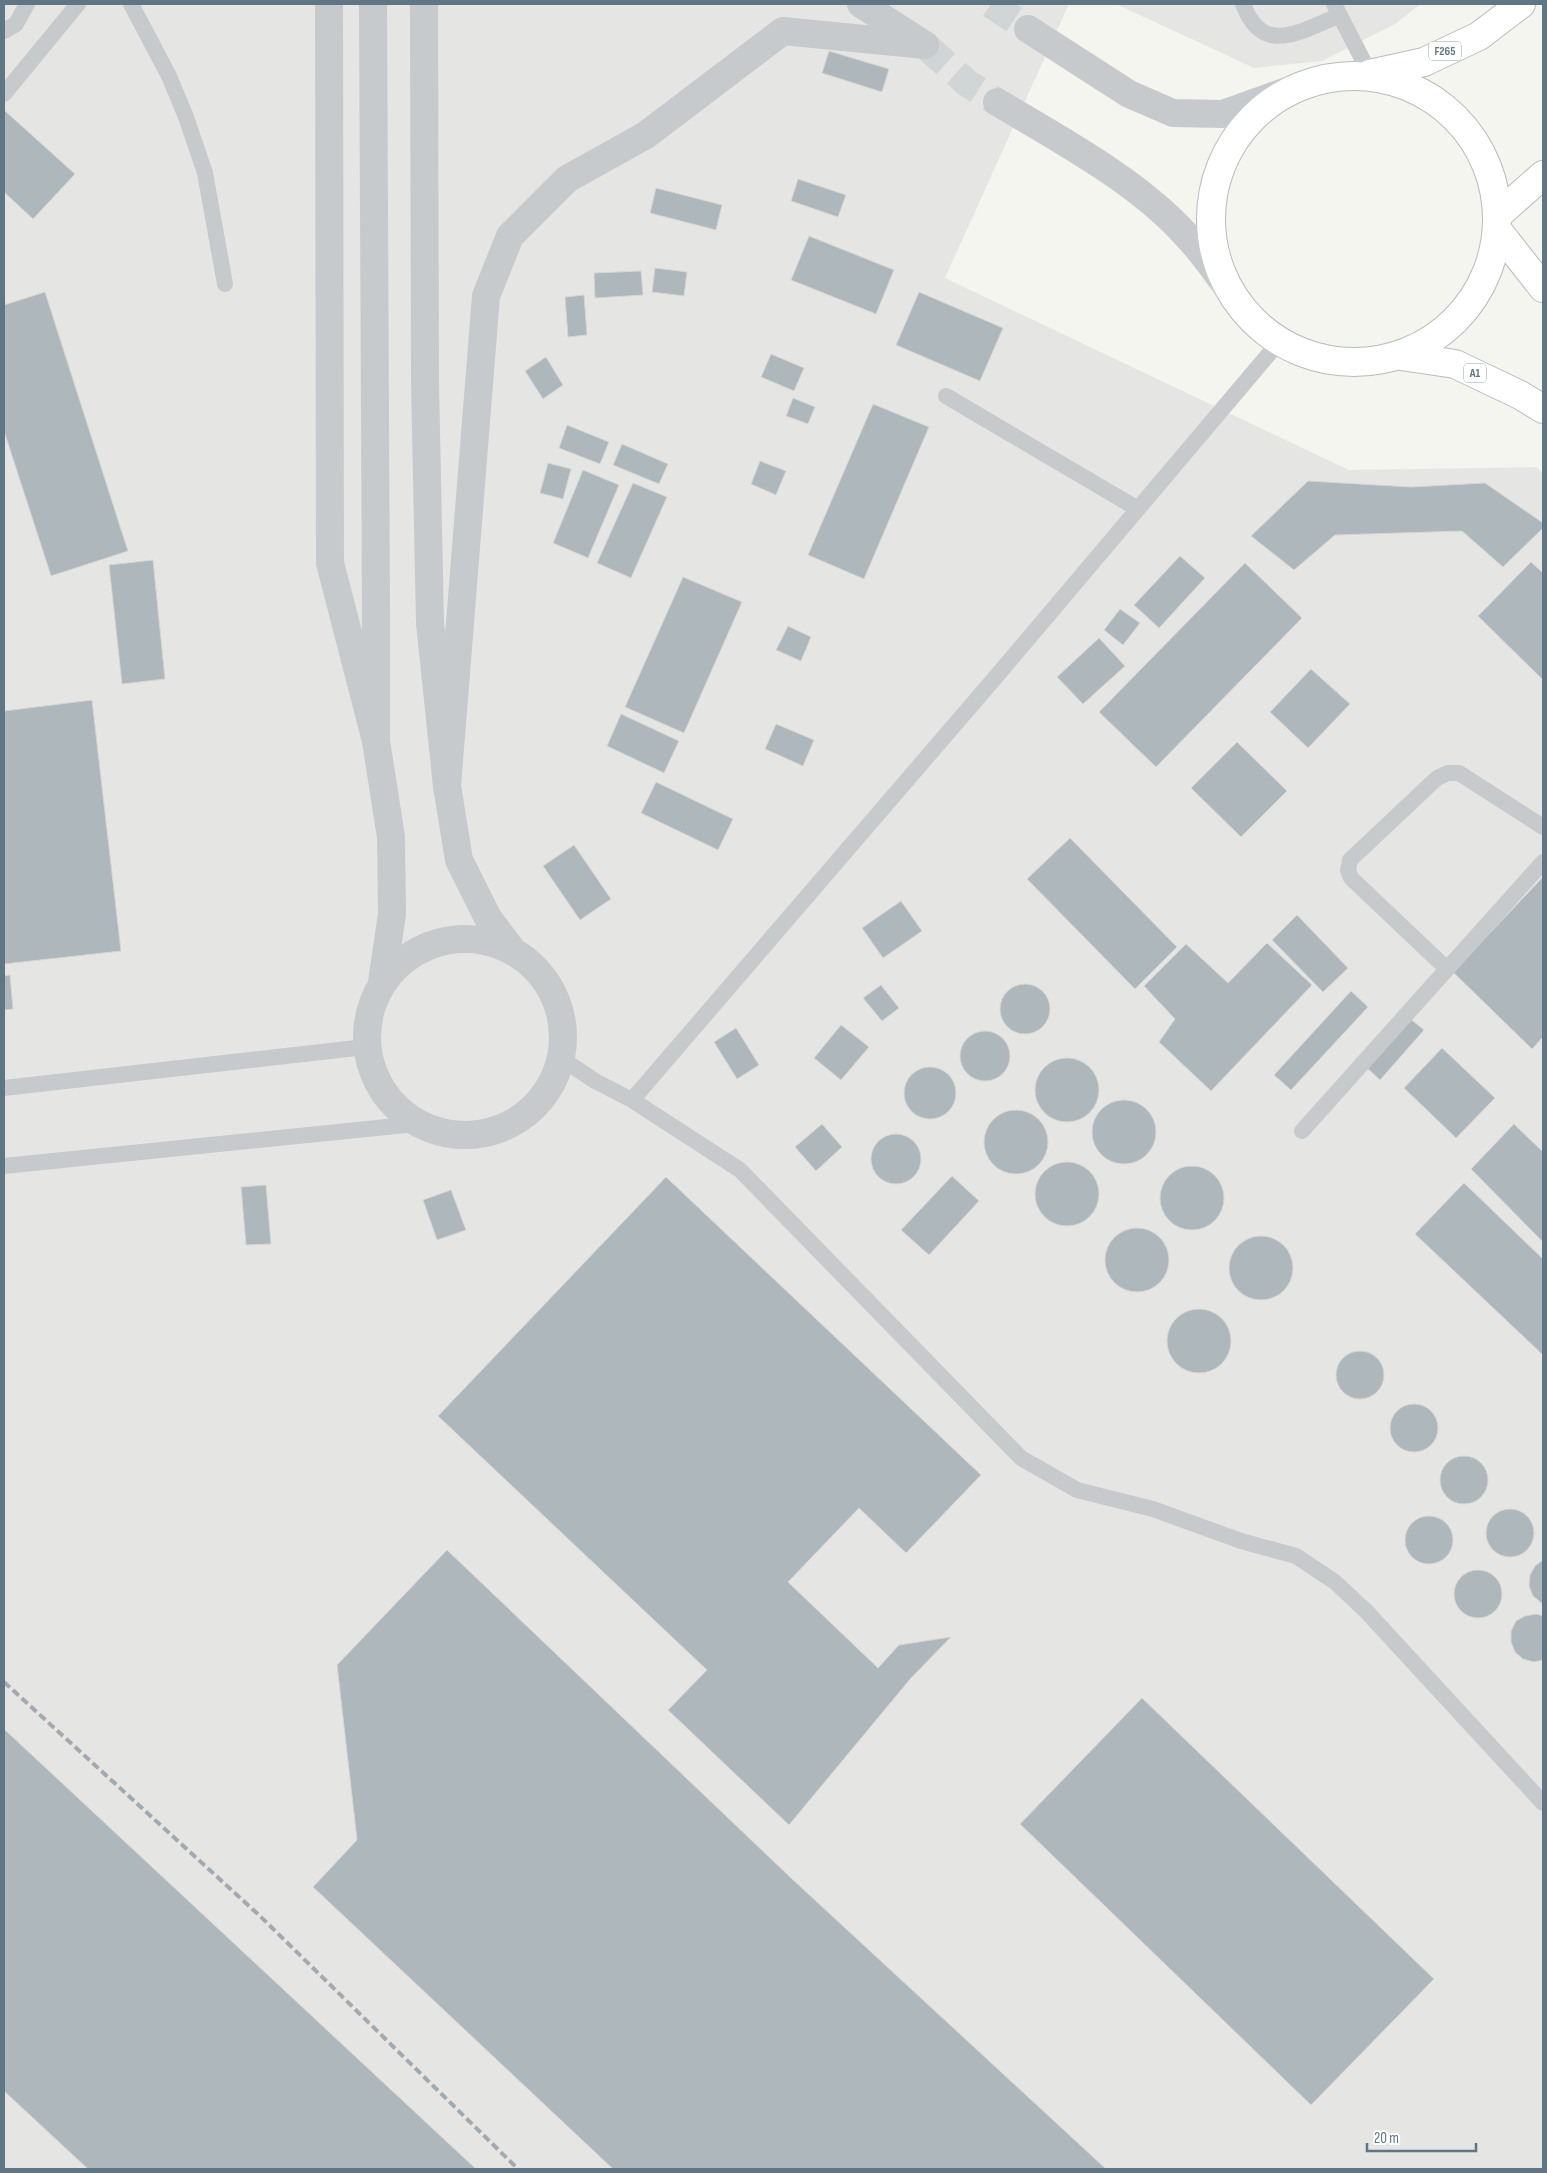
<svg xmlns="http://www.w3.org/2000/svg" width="1547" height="2173" viewBox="0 0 1547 2173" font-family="'Sofia Sans Condensed',sans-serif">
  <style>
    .built { fill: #e5e6e3 }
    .building { fill: #aeb7bb; stroke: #d6d6d3 }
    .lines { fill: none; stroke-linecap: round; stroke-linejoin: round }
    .minor-tunnel { stroke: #d0d5d5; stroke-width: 28; stroke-dasharray: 28 14; stroke-linecap: butt }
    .primary-casing { stroke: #b8bcbf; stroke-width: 30 }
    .service { stroke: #c6cacc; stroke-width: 16 }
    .minor { stroke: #c6cacc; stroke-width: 28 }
    .tertiary { stroke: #c6cacc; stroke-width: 28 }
    .primary { stroke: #fff; stroke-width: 28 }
    .rail { stroke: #a3aaaf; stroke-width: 4; stroke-dasharray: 8 4; stroke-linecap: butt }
    .labels { text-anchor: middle; stroke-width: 5; stroke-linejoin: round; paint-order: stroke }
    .shield { fill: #fff; stroke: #909fa9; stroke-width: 1 }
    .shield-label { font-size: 12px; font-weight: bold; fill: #607684 }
  </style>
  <rect width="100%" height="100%" fill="#f5f5f0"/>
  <!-- built -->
  <path class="built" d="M4 4H1069L945 278 1349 470 1537 467 1543 474V2169H4Z
    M1116 4H1421L1395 24 1322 61 1254 68Z"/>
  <!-- building -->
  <path class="building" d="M829 51 889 69 882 92 822 73Z
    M4 110 75 174 33 219 4 192Z
    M798 179 846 195 838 217 791 201Z
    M656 188 722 205 716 230 650 213Z
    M809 236 894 270 876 314 791 280Z
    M655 268 687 272 684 296 652 292Z
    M641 271 643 295 595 298 594 273Z
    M45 292 128 551 51 576 4 431V305Z
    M919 292 1003 328 980 381 896 345Z
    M584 295 587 335 568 337 565 297Z
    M771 354 804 368 794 391 761 377Z
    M546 357 563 385 543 399 525 371Z
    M793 398 815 407 808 424 786 416Z
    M873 404 929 427 864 579 808 555Z
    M567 425 609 442 600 464 559 448Z
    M622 444 668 464 659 484 613 465Z
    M760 461 786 471 776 495 751 484Z
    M548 463 571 469 563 499 540 493Z
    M583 470 619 485 588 558 553 543Z
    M1308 481 1411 487 1485 483 1543 523V528L1503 567 1462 531 1335 535 1294 570 1251 536Z
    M633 483 667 497 631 578 597 563Z
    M1180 556 1205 578 1159 628 1134 605Z
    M153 560 165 679 122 684 109 565Z
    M1531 562 1543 573V680L1478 616Z
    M1245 563 1302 618 1156 767 1099 712Z
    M683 577 742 602 684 733 625 707Z
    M1120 609 1140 623 1123 645 1104 630Z
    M788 626 811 637 801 661 776 650Z
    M1099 638 1125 666 1083 704 1057 677Z
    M1311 669 1350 704 1308 748 1270 712Z
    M92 700 121 951 4 964V711Z
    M621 714 679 741 664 773 607 746Z
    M776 724 814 740 803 766 765 749Z
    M1237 742 1287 791 1241 837 1191 788Z
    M656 782 733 819 718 850 641 813Z
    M1070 838 1177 947 1135 989 1027 879Z
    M574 845 611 899 580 920 543 866Z
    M1543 877V1037L1532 1049 1453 972Z
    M901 901 922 931 883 958 862 928Z
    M1297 915 1348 968 1323 992 1272 940Z
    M1267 943 1312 985 1211 1091 1159 1042 1175 1019 1144 986 1186 944 1228 983Z
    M10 975 13 1009 4 1010V976Z
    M1000 1009a25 25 0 1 1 50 0a25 25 0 1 1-50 0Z
    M881 985 899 1008 882 1021 863 998Z
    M1351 991 1368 1007 1291 1090 1274 1075Z
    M1408 1017 1424 1030 1380 1080 1365 1066Z
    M841 1025 869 1047 841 1080 814 1058Z
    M736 1028 759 1065 737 1079 714 1042Z
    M960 1056a25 25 0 1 1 50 0a25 25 0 1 1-50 0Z
    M1442 1048 1495 1098 1456 1138 1404 1088Z
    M1035 1090a32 32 0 1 1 64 0a32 32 0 1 1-64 0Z
    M904 1093a26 26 0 1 1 52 0a26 26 0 1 1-52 0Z
    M1092 1132a32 32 0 1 1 64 0a32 32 0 1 1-64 0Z
    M984 1142a32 32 0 1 1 64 0a32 32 0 1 1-64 0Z
    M822 1124 842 1147 816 1171 795 1147Z
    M1514 1124 1543 1152V1242L1471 1169Z
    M871 1159a25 25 0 1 1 50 0a25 25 0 1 1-50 0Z
    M1035 1194a32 32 0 1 1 64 0a32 32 0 1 1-64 0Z
    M1160 1198a32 32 0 1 1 64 0a32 32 0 1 1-64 0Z
    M952 1176 979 1201 929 1255 901 1230Z
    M666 1177 981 1475 906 1553 859 1508 788 1582 878 1668 899 1645 951 1637 911 1678 789 1825 668 1710 707 1670 438 1416Z
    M1464 1183 1543 1259V1355L1415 1234Z
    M266 1185 271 1244 246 1245 241 1187Z
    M451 1190 466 1230 437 1240 423 1200Z
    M1105 1260a32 32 0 1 1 64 0a32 32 0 1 1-64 0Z
    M1229 1268a32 32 0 1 1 64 0a32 32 0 1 1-64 0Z
    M1167 1341a32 32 0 1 1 64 0a32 32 0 1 1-64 0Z
    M1336 1375a24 24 0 1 1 48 0a24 24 0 1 1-48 0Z
    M1390 1428a24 24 0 1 1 48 0a24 24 0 1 1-48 0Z
    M1440 1480a24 24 0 1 1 48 0a24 24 0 1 1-48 0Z
    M1486 1533a24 24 0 1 1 48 0a24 24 0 1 1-48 0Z
    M1405 1540a24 24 0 1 1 48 0a24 24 0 1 1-48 0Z
    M447 1550 791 1878 1106 2169H613L313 1887 357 1840 337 1665Z
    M1543 1560V1604L1533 1596 1529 1586 1530 1575 1535 1566Z
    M1454 1594a24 24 0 1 1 48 0a24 24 0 1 1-48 0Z
    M1536 1614 1543 1616V1660L1534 1662 1523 1659 1515 1652 1511 1642V1631L1516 1621 1525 1616Z
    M1142 1698 1434 1979 1311 2105 1020 1824Z
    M4 1729 476 2169H88L4 2091Z"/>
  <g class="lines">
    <!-- minor-tunnel -->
    <path class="minor-tunnel" d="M991 4 1028 29
      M925 45 967 83 997 102"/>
    <!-- primary casing -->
    <g class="primary-casing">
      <path id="primary" d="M1370 74 1424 62 1479 36 1521 4
        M1211 219a143 143 0 1 1 286 0a143 143 0 1 1-286 0Z
        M1499 214 1543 175
        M1499 232 1543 288
        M1401 356 1455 364 1520 395 1543 409"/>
    </g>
    <!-- service -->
    <path class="service" d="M131 4 169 76 186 117 205 173 225 284
      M1243 4C1263 58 1301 30 1339 16
      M1334 4 1370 74
      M4 31 16 24 27 4
      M4 94 78 4
      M946 396 1138 509
      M1447 969 1351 878 1348 870 1350 860 1437 778 1448 773H1459L1543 827
      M562 1059 595 1081 632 1100 740 1170 1021 1458 1077 1490 1153 1509 1241 1541 1296 1556 1335 1582 1366 1611 1543 1803
      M4 1088 365 1047
      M632 1100 1000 672 1279 342
      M1302 1131 1543 862
      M4 1166 416 1124"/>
    <!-- minor -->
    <path class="minor" d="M376 618V741L391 837 392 914 382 982
      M430 623 447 786 459 860 488 918 513 951
      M367 1037a98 98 0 1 1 196 0a98 98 0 1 1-196 0Z"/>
    <!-- tertiary -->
    <path class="tertiary" d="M329 4 330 563 376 741
      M373 4 376 618
      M424 4 425 382 430 623
      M861 4 922 43
      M1028 29 1129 94 1173 113 1223 114 1290 90
      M997 102C1059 139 1137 181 1185 234 1201 250 1214 270 1228 288
      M447 786 486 296 510 236 567 179 646 135 783 31 925 45"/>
    <!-- primary -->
    <use href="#primary" class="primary"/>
    <!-- rail -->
    <path class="rail" d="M4 1682 260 1916 518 2169"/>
  </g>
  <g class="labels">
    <!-- shield labels -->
    <g class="shield">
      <rect x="1429" y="41.5" width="32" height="19" rx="4"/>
      <rect x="1464" y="363.5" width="22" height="19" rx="4"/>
    </g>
    <g class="shield-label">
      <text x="1445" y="55">F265</text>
      <text x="1475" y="377">A1</text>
    </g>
  </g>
  <!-- border -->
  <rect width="1547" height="2173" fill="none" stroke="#607684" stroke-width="10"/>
  <!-- scale -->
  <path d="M1367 2143v8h109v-8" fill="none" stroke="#607684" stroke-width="2.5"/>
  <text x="1374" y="2143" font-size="15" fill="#607684" stroke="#ffffff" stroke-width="4" paint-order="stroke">20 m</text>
</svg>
